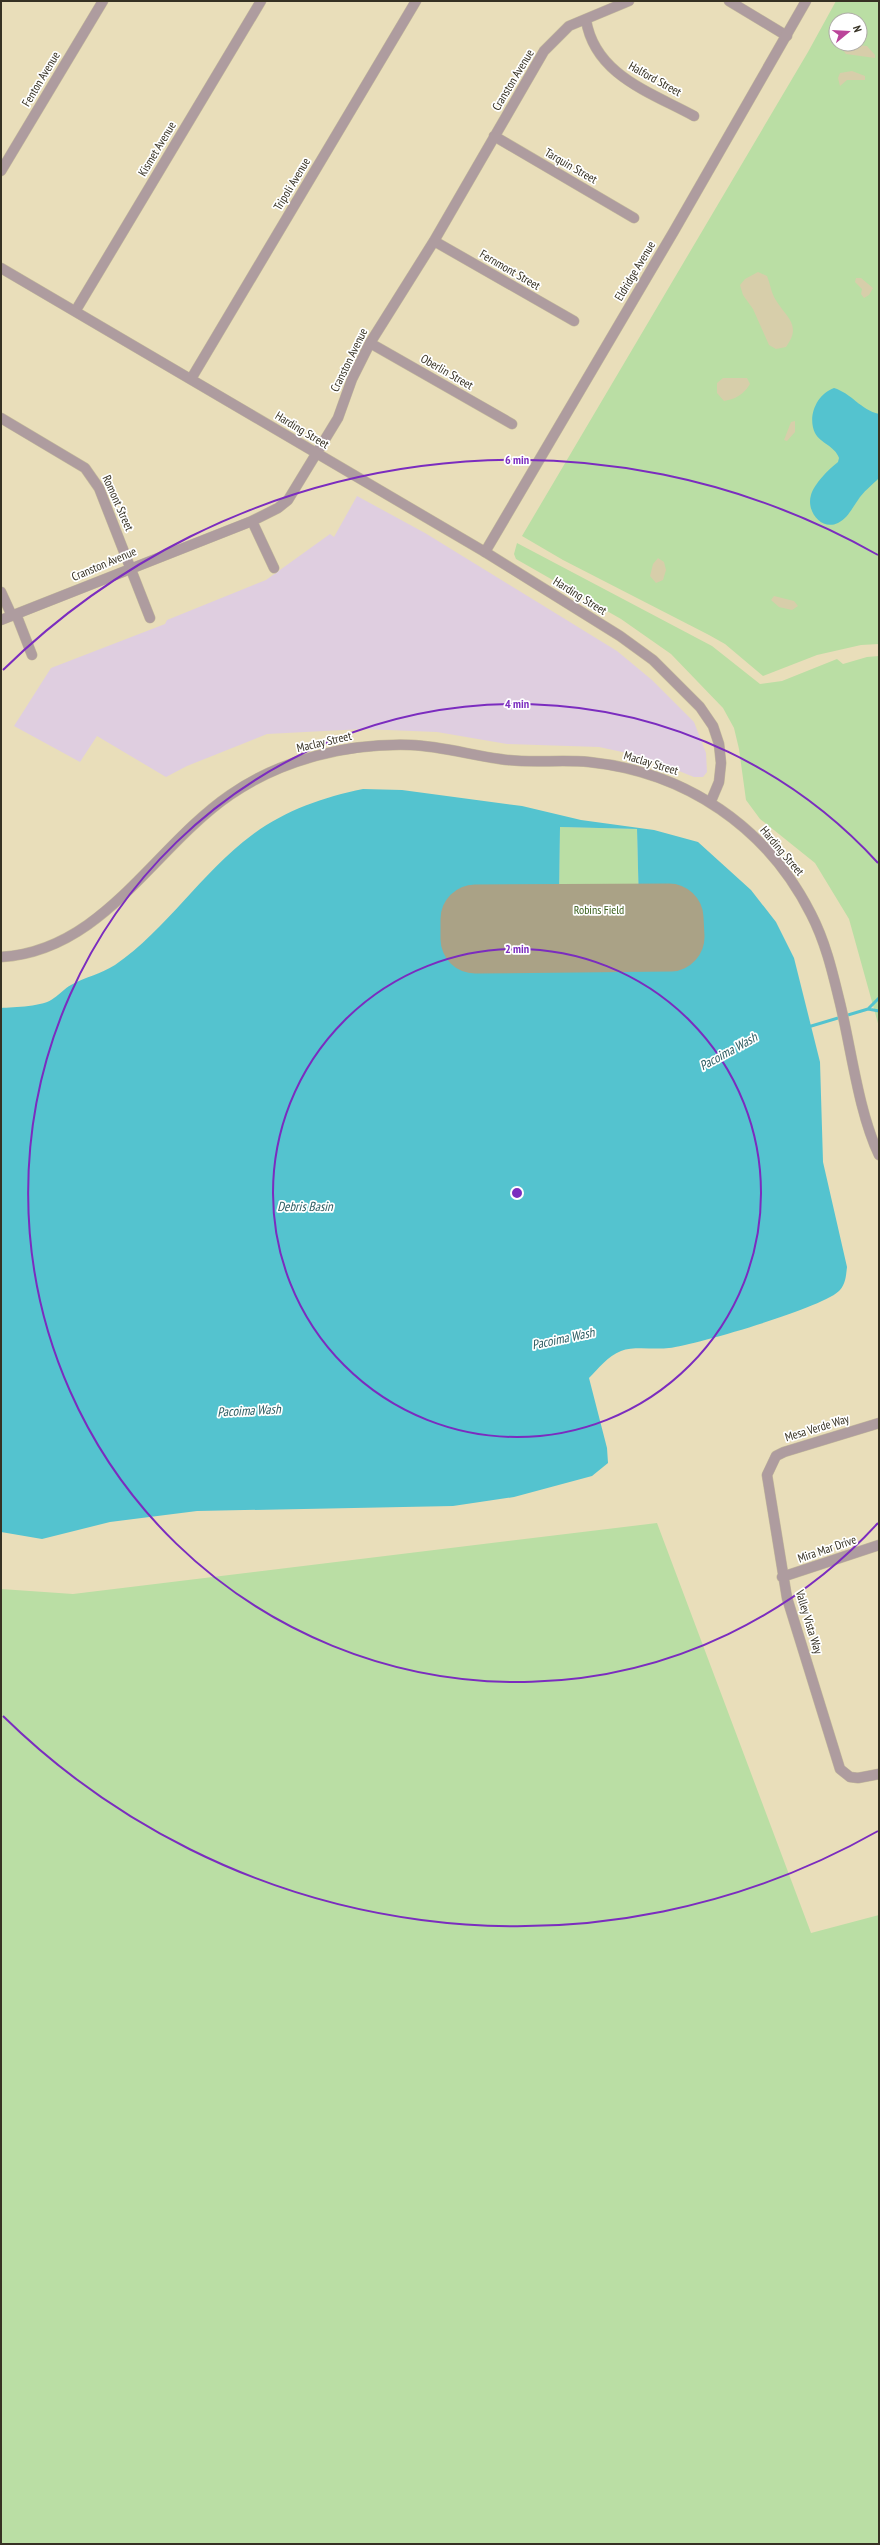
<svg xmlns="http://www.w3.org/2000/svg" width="880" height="2545" viewBox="0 0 880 2545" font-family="'PT Sans Narrow',sans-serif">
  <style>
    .education { fill: #dfcee0 }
    .green { fill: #badea4; fill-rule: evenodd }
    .sand { fill: #d7ceaa }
    .water { fill: #54c3cf; fill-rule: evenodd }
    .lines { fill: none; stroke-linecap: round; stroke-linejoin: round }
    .stream { stroke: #54c3cf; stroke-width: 3 }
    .runway { stroke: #aaa286; stroke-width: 69 }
    .minor-casing { stroke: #c5bb9c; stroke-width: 11 }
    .tertiary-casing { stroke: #c5bb9c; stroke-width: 11 }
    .minor { stroke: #ae9c9f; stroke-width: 10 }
    .tertiary { stroke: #ae9c9f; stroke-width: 10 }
    .ring { fill: none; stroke: #7b2cbf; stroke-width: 2 }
    .labels { text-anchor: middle; stroke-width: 3.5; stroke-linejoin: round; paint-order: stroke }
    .street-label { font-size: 12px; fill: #363123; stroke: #fff }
    .park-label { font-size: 12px; fill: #385d19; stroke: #fff }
    .water-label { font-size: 13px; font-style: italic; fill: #2b5b60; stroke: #fff }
    .centre { fill: #7b2cbf; stroke: #fff; stroke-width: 2 }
    .ring-label { font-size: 12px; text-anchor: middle; font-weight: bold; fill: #7b2cbf; stroke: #fff; stroke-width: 3.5; stroke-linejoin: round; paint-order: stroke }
  </style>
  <rect width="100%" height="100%" fill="#e9deba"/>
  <!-- education -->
  <path class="education" d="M357 496 425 533 617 651 652 680 694 722 706 753 707 772 703 777H694L641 756 599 747 507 744 437 732 363 729 267 734 187 766 166 777 97 736 80 762 14 726 51 668 165 624 167 620 266 580 330 534 334 537Z"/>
  <!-- green -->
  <path class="green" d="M836 1H879V644L861 645 817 655 763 676 725 644 709 635 563 560 522 536 808 52ZM836 20H860V44H836Z
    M517 543 712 646 760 684 782 681 837 659 843 664 867 657 879 656V1027L849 919 815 863 760 819 746 800 739 749 734 728 723 708 671 654 621 619 516 559 514 554Z
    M560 827 637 829 639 908H677L678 951 469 950 470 900 559 902Z
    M657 1523 811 1933 879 1915V2544H1V1589L73 1594Z"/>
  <!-- sand -->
  <path class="sand" d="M846 44 867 46 875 55V58L846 54 843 50Z
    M852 71 865 76V80H847L840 86 838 78 840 73Z
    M758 272 767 276C770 283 771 291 774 297 785 317 803 324 786 347L776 349 769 345 753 309 743 295 740 285 745 279Z
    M856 278H861L873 288 869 295 864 298 861 294 862 289 855 282Z
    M723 378H747L750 384C744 394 736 399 724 401L717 393V383Z
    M795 421V432L787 441 784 440 791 422Z
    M658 558 664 562 666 570 663 580 656 583 650 576 653 564Z
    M774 596 794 601 798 606 792 610 779 607 771 600Z"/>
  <!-- water -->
  <path class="water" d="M834 388C851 393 861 410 879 414V478C872 485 863 492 858 500 852 508 848 518 838 523 821 531 806 511 811 495 814 484 829 469 838 462L839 458C835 446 820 443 815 433 807 416 817 394 834 388Z
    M363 789 402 790 522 806 581 820 654 830 698 842 751 890 776 922 794 958 820 1062 823 1162 847 1267C846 1275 846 1283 840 1290 826 1307 695 1345 669 1348 654 1350 634 1346 621 1351 608 1356 598 1369 589 1378L607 1448 608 1463 592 1476 514 1497 453 1506 197 1511 110 1522 42 1539 1 1532V1008C14 1007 44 1007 54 998 60 994 65 988 71 985 85 977 101 974 115 965 167 929 201 873 252 835 284 811 323 797 363 789ZM560 827 637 829 639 908H676L678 951 469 950 470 900 559 902Z"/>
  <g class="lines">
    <!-- stream -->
    <path class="stream" d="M868 1009 879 998
      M808 1027 868 1009 879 1011"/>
    <!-- runway -->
    <path class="runway" d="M669 918 670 937 475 939V919Z"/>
    <!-- minor casing -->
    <g class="minor-casing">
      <path id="minor" d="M729 1 787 36
        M586 20C595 75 650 92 694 116
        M494 136 634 218
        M1 171 103 1
        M434 241 574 321
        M1 268 485 552
        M76 310 261 1
        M370 343 512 424
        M191 379 416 1
        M1 418 85 468 99 488 150 618
        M252 521 274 568
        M1 592 12 616
        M16 614 32 655
        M1 620 252 521 278 508 288 500 338 418 352 379 370 343 434 241 544 51 569 26 629 1
        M879 1423 784 1452 776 1456 767 1475 787 1598 840 1769 850 1777 858 1778 879 1774
        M782 1577 879 1545"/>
    </g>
    <!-- tertiary casing -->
    <g class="tertiary-casing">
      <path id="tertiary" d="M711 801 719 782 721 763 719 744 713 726 700 707 653 660 620 636 485 552 674 231 806 1
        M1 957C103 951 153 848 230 795 282 759 348 743 411 745 440 746 471 755 500 759 529 764 560 759 589 762 686 772 767 827 811 914 825 941 832 970 839 999 851 1046 858 1111 879 1155"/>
    </g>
    <!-- minor -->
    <use href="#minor" class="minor"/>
    <!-- tertiary -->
    <use href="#tertiary" class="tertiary"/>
  </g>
  <!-- distance rings -->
  <g class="ring">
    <circle cx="517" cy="1193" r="244"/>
    <path d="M878 1523A489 489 0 1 1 878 863"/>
    <path d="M878 1831A733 733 0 0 1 3 1716M3 670A733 733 0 0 1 878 555"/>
  </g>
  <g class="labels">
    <!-- street labels -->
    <g class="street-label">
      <text transform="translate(41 79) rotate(-59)" y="4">Fenton Avenue</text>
      <text transform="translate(655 79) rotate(29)" y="4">Halford Street</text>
      <text transform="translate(513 80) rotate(-59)" y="4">Cranston Avenue</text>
      <text transform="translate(157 149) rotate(-59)" y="4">Kismet Avenue</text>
      <text transform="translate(571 166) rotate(30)" y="4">Tarquin Street</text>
      <text transform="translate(292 184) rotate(-59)" y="4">Tripoli Avenue</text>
      <text transform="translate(510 270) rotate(30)" y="4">Fernmont Street</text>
      <text transform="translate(635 271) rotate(-59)" y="4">Eldridge Avenue</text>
      <text transform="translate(349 360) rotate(-64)" y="4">Cranston Avenue</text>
      <text transform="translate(447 372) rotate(30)" y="4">Oberlin Street</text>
      <text transform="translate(302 430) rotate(31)" y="4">Harding Street</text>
      <text transform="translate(118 503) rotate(66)" y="4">Romont Street</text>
      <text transform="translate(104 564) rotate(-23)" y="4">Cranston Avenue</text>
      <text transform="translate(580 596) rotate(32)" y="4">Harding Street</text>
      <text transform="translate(324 742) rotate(-13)" y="4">Maclay Street</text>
      <text transform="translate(651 763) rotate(17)" y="4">Maclay Street</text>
      <text transform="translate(782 851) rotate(50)" y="4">Harding Street</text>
      <text transform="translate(817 1428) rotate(-17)" y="4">Mesa Verde Way</text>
      <text transform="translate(827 1549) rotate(-19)" y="4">Mira Mar Drive</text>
      <text transform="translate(809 1622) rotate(73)" y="4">Valley Vista Way</text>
    </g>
    <!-- park labels -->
    <g class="park-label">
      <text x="599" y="914">Robins Field</text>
    </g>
    <!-- water labels -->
    <g class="water-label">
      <text transform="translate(728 1051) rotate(-29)" y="5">Pacoima Wash</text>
      <text x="305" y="1211">Debris Basin</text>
      <text transform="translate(563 1338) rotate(-12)" y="5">Pacoima Wash</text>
      <text transform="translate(249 1410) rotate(-3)" y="5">Pacoima Wash</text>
    </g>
  </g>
  <circle cx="517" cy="1193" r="6" class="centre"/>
  <g class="ring-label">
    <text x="517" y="464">6 min</text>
    <text x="517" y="708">4 min</text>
    <text x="517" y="953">2 min</text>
  </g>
  <!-- border -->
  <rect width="880" height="2545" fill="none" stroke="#363123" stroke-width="4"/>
  <!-- north arrow -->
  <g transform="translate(848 32) rotate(72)"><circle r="19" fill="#ffffff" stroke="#afada7"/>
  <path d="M0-3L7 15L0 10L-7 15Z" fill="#bb449a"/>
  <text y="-6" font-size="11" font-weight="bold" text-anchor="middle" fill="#363123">N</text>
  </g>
</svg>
